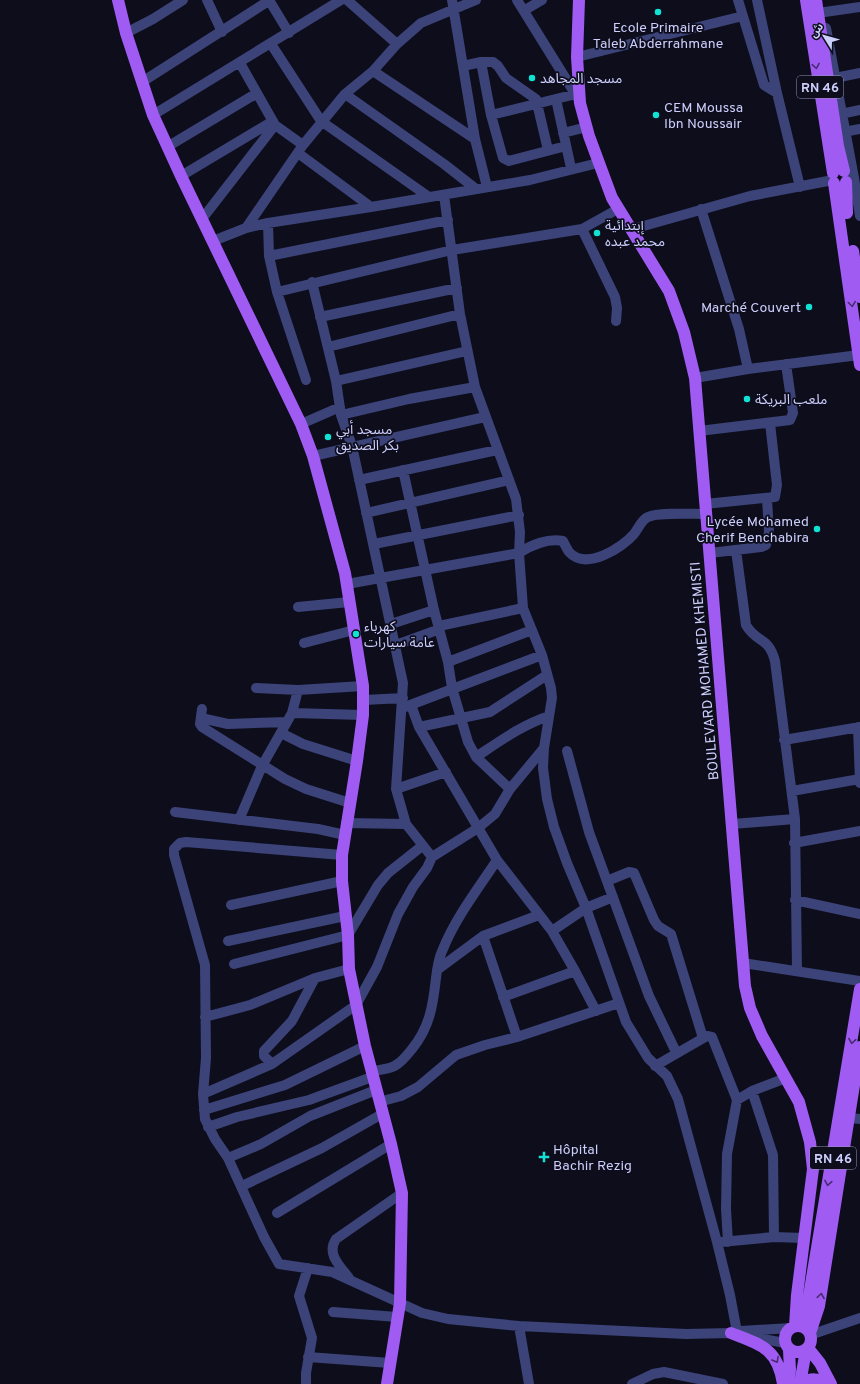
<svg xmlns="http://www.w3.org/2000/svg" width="860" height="1384" viewBox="0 0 860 1384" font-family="Overpass,'Noto Sans Arabic',sans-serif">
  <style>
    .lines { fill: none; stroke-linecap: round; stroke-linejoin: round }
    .minor { stroke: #3b4378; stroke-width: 10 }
    .major { stroke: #a05bf3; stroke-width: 12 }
    .oneway { stroke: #482c72 }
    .poi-dot { fill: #11e2d4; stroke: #0d0d1c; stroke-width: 1.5 }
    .labels { text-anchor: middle; stroke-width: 3.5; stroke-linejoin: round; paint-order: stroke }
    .shield { fill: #0d0d1c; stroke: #9394b8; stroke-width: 1 }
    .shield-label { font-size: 13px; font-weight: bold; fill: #cccefb }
    .poi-label { font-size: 14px; fill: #cccefb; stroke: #0d0d1c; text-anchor: start }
    .street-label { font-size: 14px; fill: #cccefb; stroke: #0d0d1c }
  </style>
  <rect width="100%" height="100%" fill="#0d0d1c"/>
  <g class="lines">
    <!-- minor -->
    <path class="minor" d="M207 0 222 32
      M269 0 289 33
      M347 0 397 44
      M452 0 475 139 487 187
      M517 0 579 100
      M738 0 764 85 777 93
      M757 0 777 93 800 187
      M525 10 542 0
      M818 13 860 7
      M826 28 854 178
      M126 33 153 19 183 0
      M271 44 321 121 429 197
      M577 57 743 16
      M481 62 491 115 503 158 509 161 566 146
      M240 63 275 125 303 145
      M463 66 481 62H493L498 66 506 78 536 99 548 150
      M373 71 475 139
      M835 78 860 73
      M142 82 270 0
      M345 94 444 164 476 189
      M556 99 571 168
      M841 114 860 110
      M153 115 341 0
      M491 115 576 94
      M844 132 860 129
      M563 133 587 127
      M167 147 257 93
      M298 153 371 207
      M181 176 273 121
      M849 177 854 178 860 216
      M444 195 460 314 475 387 516 499 520 532 519 553 523 608 542 655 551 688 552 698 544 748 543 768 547 799 554 827 567 863 586 908 626 1022 648 1058 667 1076 678 1099 717 1242 730 1295 737 1332
      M701 209 739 329 748 369
      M202 219 275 125
      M268 223 269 256 277 292 306 380
      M246 228 303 145 345 94 373 71 397 44 421 23 476 0
      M582 229 615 297 617 308 616 321
      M633 229 750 196 833 180
      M213 241 246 228 268 223 371 207 530 180 598 163
      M269 256 448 220
      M277 292 452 250 582 229 618 209
      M320 317 457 288
      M328 347 460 314
      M695 378 748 369 859 355
      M336 381 467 351
      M341 415 409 399 475 387
      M301 424 340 407
      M699 431 790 420 793 413 786 364
      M313 456 485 417
      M403 470 434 610 448 662 452 688 468 742 476 757 510 789
      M359 480 497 450
      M705 504 775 497 777 485 770 423
      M366 513 509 480
      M374 544 519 515
      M736 550 746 625C757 644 768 635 775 661L795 819 797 971
      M710 553 761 547 766 545 769 532 767 499
      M347 584 519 553C531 545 548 538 563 541 565 545 567 549 569 552 586 571 622 548 634 534 638 529 642 519 648 517 659 512 691 514 706 514
      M298 607 349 602
      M391 624 434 610
      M439 626 523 608
      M304 643 354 630
      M396 645 440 629
      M448 662 532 630
      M256 688 298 690 363 686
      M364 700 403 698
      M411 705 419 727 497 860 552 931 575 971 596 1011
      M405 707 542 655
      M202 709 200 724 202 727 285 779 306 789 350 803
      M292 713 363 715
      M201 718 228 724 287 722
      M419 727 490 712 547 675
      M858 727 860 783
      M281 733 303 744 357 761
      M784 740 860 727
      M567 751 589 832 649 996 676 1052
      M476 757C500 741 522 725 549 716
      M396 789 446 772
      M792 791 860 779
      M175 812 318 829 345 835
      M239 820 262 766 292 713 298 690
      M346 823 406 824
      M732 824 795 819
      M794 843 860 831
      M342 855 186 842 180 843 174 849V855L205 965 206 1058 203 1094 205 1119 215 1139 228 1158 264 1237 279 1264 332 1272 422 1313 448 1319 519 1326 686 1334 731 1333 785 1343
      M432 857 478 828 495 814 510 789 544 748
      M607 881 629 872 634 873 654 920 658 926 671 934 703 1038
      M795 900 860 914
      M231 905 342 881
      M552 931 586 908 613 897
      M483 936 517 1037
      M228 941 345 916
      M743 963 860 981
      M234 964 348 935 378 885 388 873 422 846
      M437 970 483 936 539 915
      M503 997 575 971
      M205 1017 250 1005 315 978 349 969
      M272 1064 264 1056V1051L292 1021 315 978
      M655 1066 707 1036 712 1037 737 1100 727 1154 726 1209 728 1242
      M371 1071C393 1069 398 1067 412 1049 430 1027 433 1005 436 978 437 969 439 957 443 949 456 917 478 889 497 860
      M752 1091 773 1155 774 1237
      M203 1094 272 1064 356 1005 377 967 398 914 413 887 427 868 432 857 406 824 396 789 403 683 352 446 341 415 336 381 312 282
      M737 1100 752 1091 786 1078
      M379 1102 401 1096 418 1087 456 1055 485 1045 517 1037 619 1003
      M204 1110 285 1085 365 1046
      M850 1118 860 1119
      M208 1127 237 1117 309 1100 372 1077
      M228 1158 261 1144 310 1116 376 1090
      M242 1186 322 1148 382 1114
      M277 1213 391 1144
      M721 1242 774 1237 804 1238
      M349 1278C340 1266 326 1254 336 1239L402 1193
      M333 1312 397 1317
      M519 1326 529 1384
      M741 1331 791 1328
      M810 1335 860 1318
      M308 1357 390 1363
      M306 1384V1373L312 1338 299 1296 308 1268
      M632 1384 653 1374 664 1372 723 1384"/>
    <!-- major -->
    <path class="major" d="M118 0 126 33 153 115 181 176 301 424 313 456 345 573 363 686V715L357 761 342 855V881L348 935 349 969 365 1046 391 1144 402 1193 400 1303 387 1384
      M579 0 577 57 580 103 589 136 612 198 669 291 684 332 695 378 745 986 750 1008 762 1036 799 1102 810 1142 813 1169 797 1295 795 1326
      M806 0 833 173
      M816 0 838 146 844 171
      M846 182 847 213
      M834 183 860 365
      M853 251 860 297
      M785 1339a13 13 0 1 1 26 0a13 13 0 1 1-26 0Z
      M803 1327 808 1302 860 989
      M731 1333C762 1345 778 1349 783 1384
      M810 1333 819 1306 860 1047
      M808 1348 820 1363 831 1384
      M788 1384 790 1370 789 1350
      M800 1384 806 1350
      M801 1384C811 1377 818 1379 830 1383"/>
  </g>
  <!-- one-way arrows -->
  <defs><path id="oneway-chevron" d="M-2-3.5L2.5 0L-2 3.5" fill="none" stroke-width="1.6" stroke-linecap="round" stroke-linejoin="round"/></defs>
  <g class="oneway">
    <use href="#oneway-chevron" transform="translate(816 66) rotate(81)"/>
    <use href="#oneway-chevron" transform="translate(852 304) rotate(82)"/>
    <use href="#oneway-chevron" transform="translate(852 1041) rotate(99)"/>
    <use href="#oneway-chevron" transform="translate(828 1183) rotate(100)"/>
    <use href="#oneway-chevron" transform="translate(821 1296) rotate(-81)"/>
    <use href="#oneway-chevron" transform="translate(776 1360) rotate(61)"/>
  </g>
  <!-- markers -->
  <g class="poi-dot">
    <circle cx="658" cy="12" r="4"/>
    <circle cx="532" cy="78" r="4"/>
    <circle cx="656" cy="115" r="4"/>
    <circle cx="597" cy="233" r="4"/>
    <circle cx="809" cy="307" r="4"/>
    <circle cx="747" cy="399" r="4"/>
    <circle cx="328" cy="437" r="4"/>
    <circle cx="817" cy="529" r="4"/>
    <circle cx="356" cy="634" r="4"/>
    <path d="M542 1151h4v4h4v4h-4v4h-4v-4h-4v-4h4z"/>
  </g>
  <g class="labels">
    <!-- shield labels -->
    <g class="shield">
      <rect x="797" y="76" width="46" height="22" rx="3"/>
      <rect x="810" y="1147" width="46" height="22" rx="3"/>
    </g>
    <g class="shield-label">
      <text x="820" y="92">RN 46</text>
      <text x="833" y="1163">RN 46</text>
    </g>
    <!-- poi labels -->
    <g class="poi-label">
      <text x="658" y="32" text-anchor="middle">Ecole Primaire<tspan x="658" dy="16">Taleb Abderrahmane</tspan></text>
      <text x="540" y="83">مسجد المجاهد</text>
      <text x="664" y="112">CEM Moussa<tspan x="664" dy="16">Ibn Noussair</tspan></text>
      <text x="605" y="230">إبتدائية<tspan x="605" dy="16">محمد عبده</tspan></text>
      <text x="801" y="312" text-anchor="end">Marché Couvert</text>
      <text x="755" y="404">ملعب البريكة</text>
      <text x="336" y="434">مسجد أبي<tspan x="336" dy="16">بكر الصديق</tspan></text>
      <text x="809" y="526" text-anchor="end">Lycée Mohamed<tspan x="809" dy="16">Cherif Benchabira</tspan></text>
      <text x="364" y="631">كهرباء<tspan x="364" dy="16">عامة سيارات</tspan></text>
      <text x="553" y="1154">Hôpital<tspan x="553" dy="16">Bachir Rezig</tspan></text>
    </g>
    <!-- street labels -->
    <g class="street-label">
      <text transform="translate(704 671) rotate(-95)" y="5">BOULEVARD MOHAMED KHEMISTI</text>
    </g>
  </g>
  <!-- north arrow -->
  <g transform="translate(824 36) rotate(307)" stroke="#0d0d1c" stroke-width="3" paint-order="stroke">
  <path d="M0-3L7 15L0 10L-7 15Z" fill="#cccefb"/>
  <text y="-6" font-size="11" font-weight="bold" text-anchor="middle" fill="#cccefb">ش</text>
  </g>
</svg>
